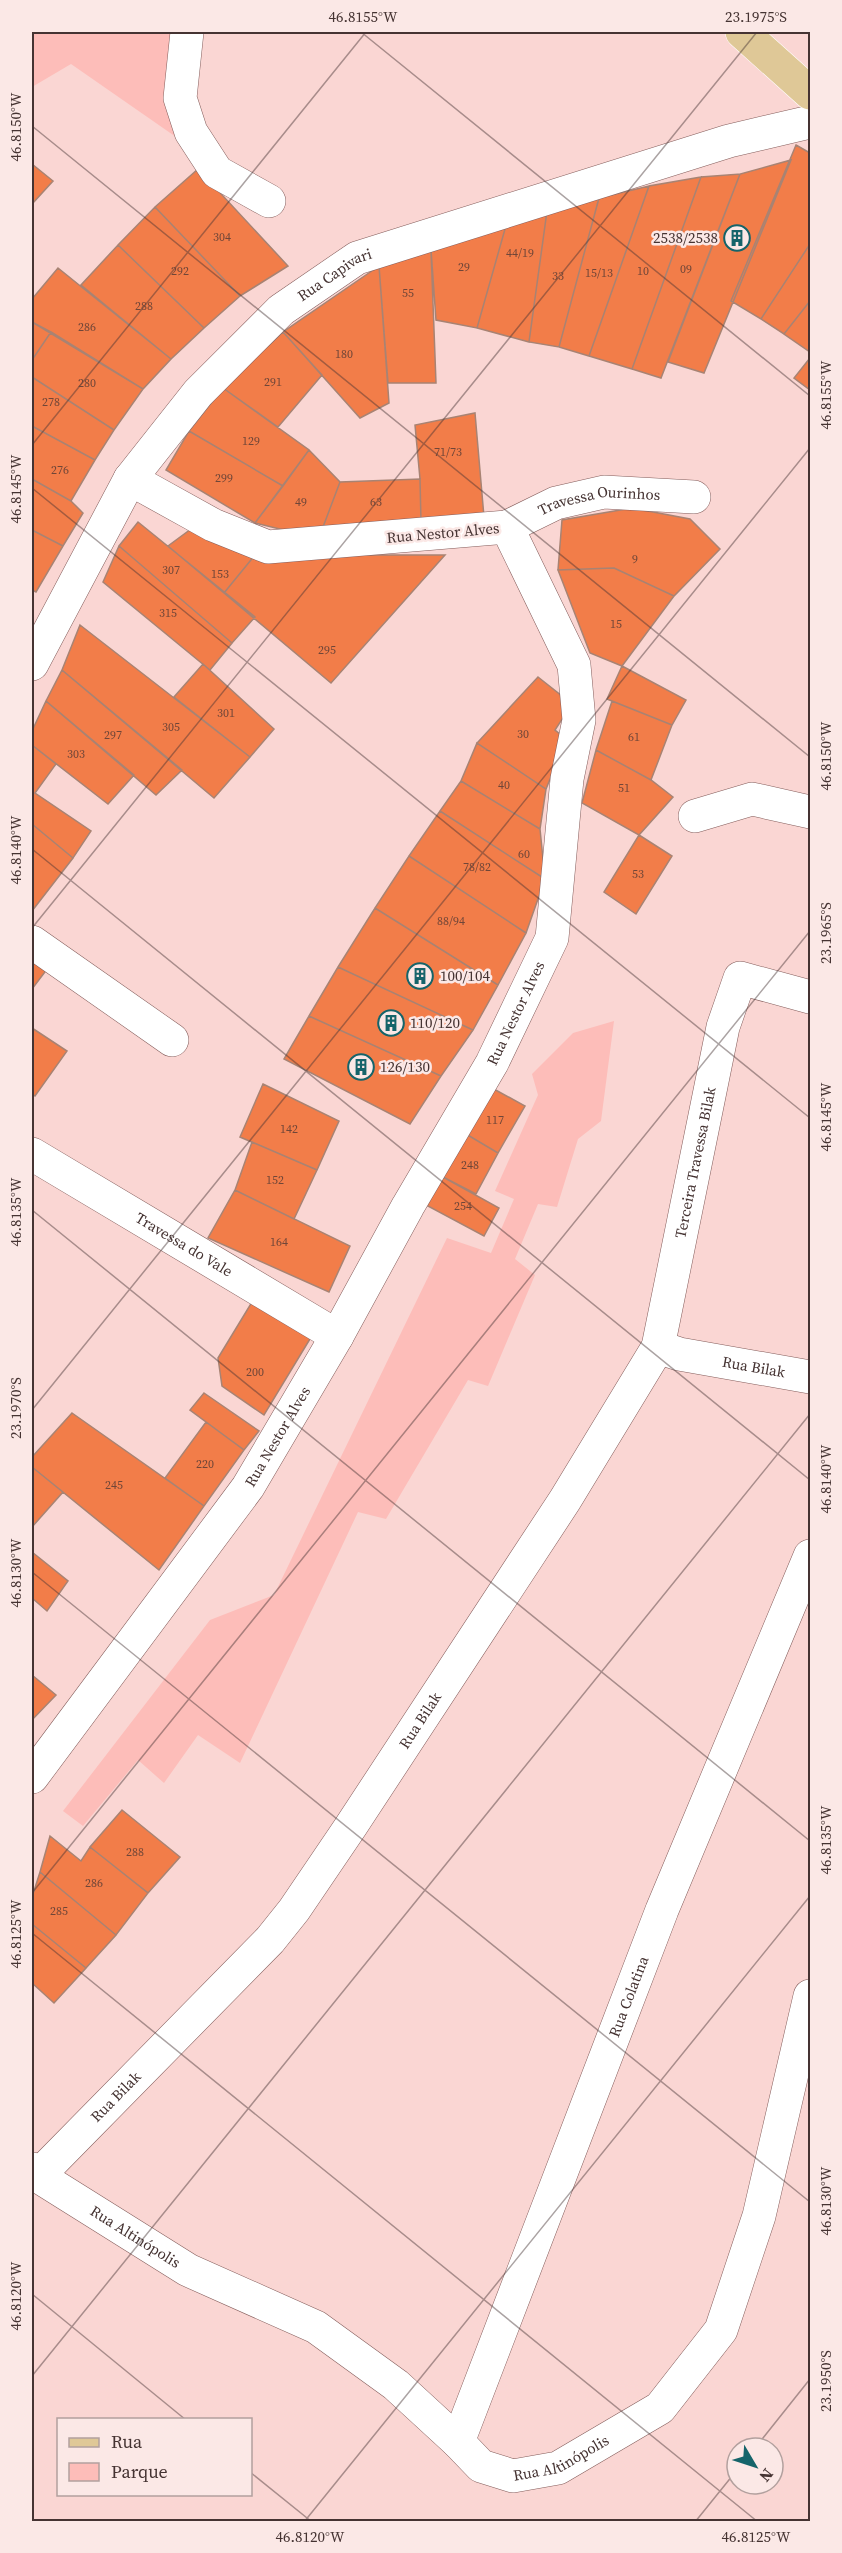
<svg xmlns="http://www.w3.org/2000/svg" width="842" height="2553" viewBox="0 0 842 2553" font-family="'Source Serif 4',serif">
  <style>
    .green { fill: #fdbdb9 }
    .building { fill: #f27d49; stroke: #a88373; stroke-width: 1.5 }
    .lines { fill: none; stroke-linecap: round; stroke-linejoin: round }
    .minor-casing { stroke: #845d5b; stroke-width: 34 }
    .major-casing { stroke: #fff; stroke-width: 34 }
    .minor { stroke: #fff; stroke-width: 33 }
    .major { stroke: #dfc897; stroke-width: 33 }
    .ticks { fill: none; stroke: #453332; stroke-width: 1.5; stroke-opacity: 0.45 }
    .labels { text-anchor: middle; stroke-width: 5; stroke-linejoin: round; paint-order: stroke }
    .number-label { font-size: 12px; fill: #704638 }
    .poi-label { font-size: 15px; fill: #453332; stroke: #fbe8e6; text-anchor: start }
    .street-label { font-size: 15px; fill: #453332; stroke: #fbe8e6 }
    .neatline { fill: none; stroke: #453332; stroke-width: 2 }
    .ticks-label { font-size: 15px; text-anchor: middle; fill: #453332 }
  </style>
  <rect width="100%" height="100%" fill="#fad6d3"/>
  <!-- green -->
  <path class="green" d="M32 32H174L212 162 71 64 32 87Z
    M614 1021 601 1121 578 1139 557 1207 538 1204 515 1259 535 1275 488 1386 468 1380 386 1519 358 1512 240 1763 198 1735 164 1783 138 1760 83 1826 63 1811 210 1620 274 1595 447 1238 491 1253 514 1199 495 1191 538 1095 532 1074 573 1033Z"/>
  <!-- building -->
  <path class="building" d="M796 145 810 153V244L761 319 731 301Z
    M791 160 704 373 668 362 740 174Z
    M32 164 53 181 32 204Z
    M198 169 288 266 240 296 155 207Z
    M740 174 661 378 632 369 701 177Z
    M701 177 632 369 589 356 649 186Z
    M649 186 589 356 559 347 599 198Z
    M599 198 559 347 529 342 547 211Z
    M155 207 240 296 204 328 118 245Z
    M547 211 529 342 477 328 507 222Z
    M507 222 477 328 436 320 431 250Z
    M810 244V301L784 334 761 319Z
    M118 245 204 328 171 359 81 285Z
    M431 250 436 383H388L379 266Z
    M379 266 389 403 360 418 283 332Z
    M58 268 171 359 143 389 32 322V299Z
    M810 301V352L784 334Z
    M32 322 51 332 32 360Z
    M51 332 143 389 114 430 32 377V360Z
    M283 332 322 375 278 427 223 388Z
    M810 358V390L794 378Z
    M32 377 114 430 95 460 32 426Z
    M223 388 309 450 283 486 189 431Z
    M475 413 484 517 421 522 420 479 415 425Z
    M32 426 95 460 71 501 32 479Z
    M189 431 283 486 255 523 166 470Z
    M309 450 340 482 323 527 292 532 255 523Z
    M32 479 71 501 83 513 63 546 32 530Z
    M420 479 421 522 323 527 340 482Z
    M632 508 690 519 720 549 674 596 614 568 558 570 562 520Z
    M138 522 255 617 232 643 119 546Z
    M195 526 255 555 224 593 168 546Z
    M32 530 63 546 36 592 32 590Z
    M119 546 232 643 210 670 103 582Z
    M255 555H445L331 683 224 593Z
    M614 568 674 596 622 666 590 653 558 570Z
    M80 625 250 757 214 798 62 670Z
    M203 664 274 729 250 757 174 697Z
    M622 666 686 700 672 725 607 699Z
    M62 670 182 770 156 795 46 701Z
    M538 677 572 704 555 730 566 739 546 789 477 743Z
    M46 701 134 775 108 804 32 745V731Z
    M612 701 672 725 651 780 596 750Z
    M477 743 546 789 540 829 461 781Z
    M32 745 56 764 35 793 91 831 73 858 32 824Z
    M596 750 651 780 673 797 639 835 582 803Z
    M461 781 540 829 545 879 440 811Z
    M440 811 545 879 526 933 409 856Z
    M32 824 73 858 32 911Z
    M639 835 672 856 636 914 604 892Z
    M409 856 526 933 498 985 375 908Z
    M375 908 498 985 473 1030 338 967Z
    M32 952 51 964 32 989Z
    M338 967 473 1030 441 1076 309 1016Z
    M309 1016 441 1076 410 1124 284 1059Z
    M32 1028 67 1051 35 1096 32 1094Z
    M263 1084 339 1121 317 1170 240 1137Z
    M492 1088 525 1106 498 1153 466 1134Z
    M466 1134 498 1153 476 1194 443 1177Z
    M252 1142 317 1170 294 1219 235 1190Z
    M443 1177 499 1208 484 1236 426 1205Z
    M235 1190 350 1246 329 1292 208 1238Z
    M252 1302 313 1334 264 1415 222 1386 218 1358Z
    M204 1393 259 1431 244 1450 190 1410Z
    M72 1413 204 1506 159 1570 32 1467V1457Z
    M206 1422 244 1450 204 1506 165 1478Z
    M32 1467 63 1492 32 1527Z
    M32 1552 68 1581 47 1611 32 1598Z
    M32 1675 56 1695 32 1720Z
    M122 1810 180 1857 148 1893 90 1847Z
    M50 1836 81 1861 90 1847 148 1893 116 1935 40 1872Z
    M40 1872 116 1935 86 1968 32 1924V1897Z
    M32 1924 86 1968 54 2003 32 1983Z"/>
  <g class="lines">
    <!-- minor casing -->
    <g class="minor-casing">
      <g id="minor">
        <path d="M187 32 180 98 191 132 217 172 269 201"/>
        <path id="s1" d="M507 527 556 503 604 492 694 497"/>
        <path id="s2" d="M32 664 130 479 198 393 281 310 357 258 729 141 810 122"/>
        <path d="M695 816 752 799 810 812"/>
        <path d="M32 942 172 1040"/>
        <path id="s3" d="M32 1154 337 1336"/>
        <path id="s4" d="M658 1347 679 1354 810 1377"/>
        <path id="s5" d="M32 1777 248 1487 337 1336 408 1206 492 1063 552 938 567 779 579 720 574 665 507 527 268 547 213 525 130 479"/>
        <path id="s6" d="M32 2169 38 2176 188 2270 316 2327 396 2385 458 2442 481 2466 513 2476 558 2468 660 2408 721 2330 759 2216 810 1996"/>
        <path id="s7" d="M38 2176 270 1940 294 1910 351 1826 565 1500 658 1347 723 1027 740 978 810 997"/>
        <path id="s8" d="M458 2442 662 1910 810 1556"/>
      </g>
    </g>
    <!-- major casing -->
    <g class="major-casing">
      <path id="major" d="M742 32 810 93"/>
    </g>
    <!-- minor -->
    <use href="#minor" class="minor"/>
    <!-- major -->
    <use href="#major" class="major"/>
  </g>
  <!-- ticks -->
  <path class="ticks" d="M361 32 810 396M807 32 810 34M32 126 810 757M32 445 366 32M32 488 810 1118M32 849 810 1480M32 928 757 32M32 1210 810 1841M32 1410 810 448M32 1572 810 2202M32 1893 810 931M32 1933 758 2522M32 2294 186 2420M32 2376 810 1414M755 2448 810 2379M250 2472 312 2522M304 2522 810 1896M695 2522 737 2470"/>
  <!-- icons -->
  <defs>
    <g id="building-ring" transform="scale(1.35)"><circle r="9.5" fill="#fbe8e6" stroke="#15646a" stroke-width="1.5"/><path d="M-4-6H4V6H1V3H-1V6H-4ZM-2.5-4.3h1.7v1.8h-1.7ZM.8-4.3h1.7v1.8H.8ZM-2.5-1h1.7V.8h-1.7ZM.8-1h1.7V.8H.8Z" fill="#15646a"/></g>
  </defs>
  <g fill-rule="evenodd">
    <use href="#building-ring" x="737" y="238"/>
    <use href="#building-ring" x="420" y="976"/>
    <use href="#building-ring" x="391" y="1023"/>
    <use href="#building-ring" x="361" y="1067"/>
  </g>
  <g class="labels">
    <!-- number labels -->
    <g class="number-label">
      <text x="222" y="241">304</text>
      <text x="520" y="257">44/19</text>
      <text x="464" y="271">29</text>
      <text x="686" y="273">09</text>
      <text x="180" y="275">292</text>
      <text x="643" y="275">10</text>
      <text x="599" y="277">15/13</text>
      <text x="558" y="280">33</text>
      <text x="408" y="297">55</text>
      <text x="144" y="310">288</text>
      <text x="87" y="331">286</text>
      <text x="344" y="358">180</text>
      <text x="273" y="386">291</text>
      <text x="87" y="387">280</text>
      <text x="51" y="406">278</text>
      <text x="251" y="445">129</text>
      <text x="448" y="456">71/73</text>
      <text x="60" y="474">276</text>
      <text x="224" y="482">299</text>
      <text x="301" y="506">49</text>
      <text x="376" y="506">63</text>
      <text x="635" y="563">9</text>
      <text x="171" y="574">307</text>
      <text x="220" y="578">153</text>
      <text x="168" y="617">315</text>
      <text x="616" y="628">15</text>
      <text x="327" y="654">295</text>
      <text x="226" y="717">301</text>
      <text x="171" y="731">305</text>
      <text x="523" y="738">30</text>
      <text x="113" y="739">297</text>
      <text x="634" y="741">61</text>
      <text x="76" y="758">303</text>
      <text x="504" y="789">40</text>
      <text x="624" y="792">51</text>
      <text x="524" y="858">60</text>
      <text x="477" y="871">78/82</text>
      <text x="638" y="878">53</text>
      <text x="451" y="925">88/94</text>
      <text x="495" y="1124">117</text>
      <text x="289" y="1133">142</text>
      <text x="470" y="1169">248</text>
      <text x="275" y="1184">152</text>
      <text x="463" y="1210">254</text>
      <text x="279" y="1246">164</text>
      <text x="255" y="1376">200</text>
      <text x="205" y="1468">220</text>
      <text x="114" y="1489">245</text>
      <text x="135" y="1856">288</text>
      <text x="94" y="1887">286</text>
      <text x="59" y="1915">285</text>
    </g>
    <!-- poi labels -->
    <g class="poi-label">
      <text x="718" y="243" text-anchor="end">2538/2538</text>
      <text x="440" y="981">100/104</text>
      <text x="410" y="1028">110/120</text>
      <text x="380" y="1072">126/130</text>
    </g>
    <!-- street labels -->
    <g class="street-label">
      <text dy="5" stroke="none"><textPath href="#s2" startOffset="501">Rua Capivari</textPath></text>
      <text dy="5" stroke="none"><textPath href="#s1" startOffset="98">Travessa Ourinhos</textPath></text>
      <text transform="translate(443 533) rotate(-5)" y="5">Rua Nestor Alves</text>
      <text dy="5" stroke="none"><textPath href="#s5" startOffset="906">Rua Nestor Alves</textPath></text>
      <text dy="5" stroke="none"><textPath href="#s7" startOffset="1228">Terceira Travessa Bilak</textPath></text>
      <text dy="5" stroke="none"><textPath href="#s3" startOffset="177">Travessa do Vale</textPath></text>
      <text dy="5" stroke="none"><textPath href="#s4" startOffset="98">Rua Bilak</textPath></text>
      <text dy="5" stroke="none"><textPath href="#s5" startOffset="420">Rua Nestor Alves</textPath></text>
      <text dy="5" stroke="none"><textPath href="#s7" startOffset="597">Rua Bilak</textPath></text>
      <text dy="5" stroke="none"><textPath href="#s8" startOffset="477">Rua Colatina</textPath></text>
      <text dy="5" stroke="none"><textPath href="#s7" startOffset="111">Rua Bilak</textPath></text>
      <text dy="5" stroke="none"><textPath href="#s6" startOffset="124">Rua Altinópolis</textPath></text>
      <text dy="5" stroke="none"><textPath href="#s6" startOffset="628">Rua Altinópolis</textPath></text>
    </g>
  </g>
  <!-- border -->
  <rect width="842" height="2553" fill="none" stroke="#fbe8e6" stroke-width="66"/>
  <!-- legend -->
  <rect x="57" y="2418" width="195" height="78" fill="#fbe8e6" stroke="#b2a09e" stroke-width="1.5"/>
  <rect x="69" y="2438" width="30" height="9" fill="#dfc897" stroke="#b2a09e" stroke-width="1.5"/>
  <text x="111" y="2448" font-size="18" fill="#453332">Rua</text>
  <rect x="69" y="2463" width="30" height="18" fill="#fdbdb9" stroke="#b2a09e" stroke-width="1.5"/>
  <text x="111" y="2478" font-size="18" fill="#453332">Parque</text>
  <!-- north arrow -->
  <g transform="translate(755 2466) rotate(129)"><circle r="28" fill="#fbe8e6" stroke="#b2a09e" stroke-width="1.5"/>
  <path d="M0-4.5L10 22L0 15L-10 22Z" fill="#15646a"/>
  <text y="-9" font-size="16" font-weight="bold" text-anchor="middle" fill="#453332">N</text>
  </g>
  <rect x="33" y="33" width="776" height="2487" class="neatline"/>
  <g class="ticks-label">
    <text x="363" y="22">46.8155°W</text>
    <text x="756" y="22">23.1975°S</text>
    <text transform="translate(16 127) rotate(-90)" y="5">46.8150°W</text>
    <text transform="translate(826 395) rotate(-90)" y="5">46.8155°W</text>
    <text transform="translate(16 489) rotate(-90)" y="5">46.8145°W</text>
    <text transform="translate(826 756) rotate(-90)" y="5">46.8150°W</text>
    <text transform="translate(16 850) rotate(-90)" y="5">46.8140°W</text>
    <text transform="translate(826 933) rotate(-90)" y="5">23.1965°S</text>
    <text transform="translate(826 1117) rotate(-90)" y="5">46.8145°W</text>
    <text transform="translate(16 1212) rotate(-90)" y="5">46.8135°W</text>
    <text transform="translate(16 1408) rotate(-90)" y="5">23.1970°S</text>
    <text transform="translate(826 1479) rotate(-90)" y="5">46.8140°W</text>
    <text transform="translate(16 1573) rotate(-90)" y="5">46.8130°W</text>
    <text transform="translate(826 1840) rotate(-90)" y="5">46.8135°W</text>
    <text transform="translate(16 1934) rotate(-90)" y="5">46.8125°W</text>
    <text transform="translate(826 2201) rotate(-90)" y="5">46.8130°W</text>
    <text transform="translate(16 2296) rotate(-90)" y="5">46.8120°W</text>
    <text transform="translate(826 2381) rotate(-90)" y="5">23.1950°S</text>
    <text x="310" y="2542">46.8120°W</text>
    <text x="756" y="2542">46.8125°W</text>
  </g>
</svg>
